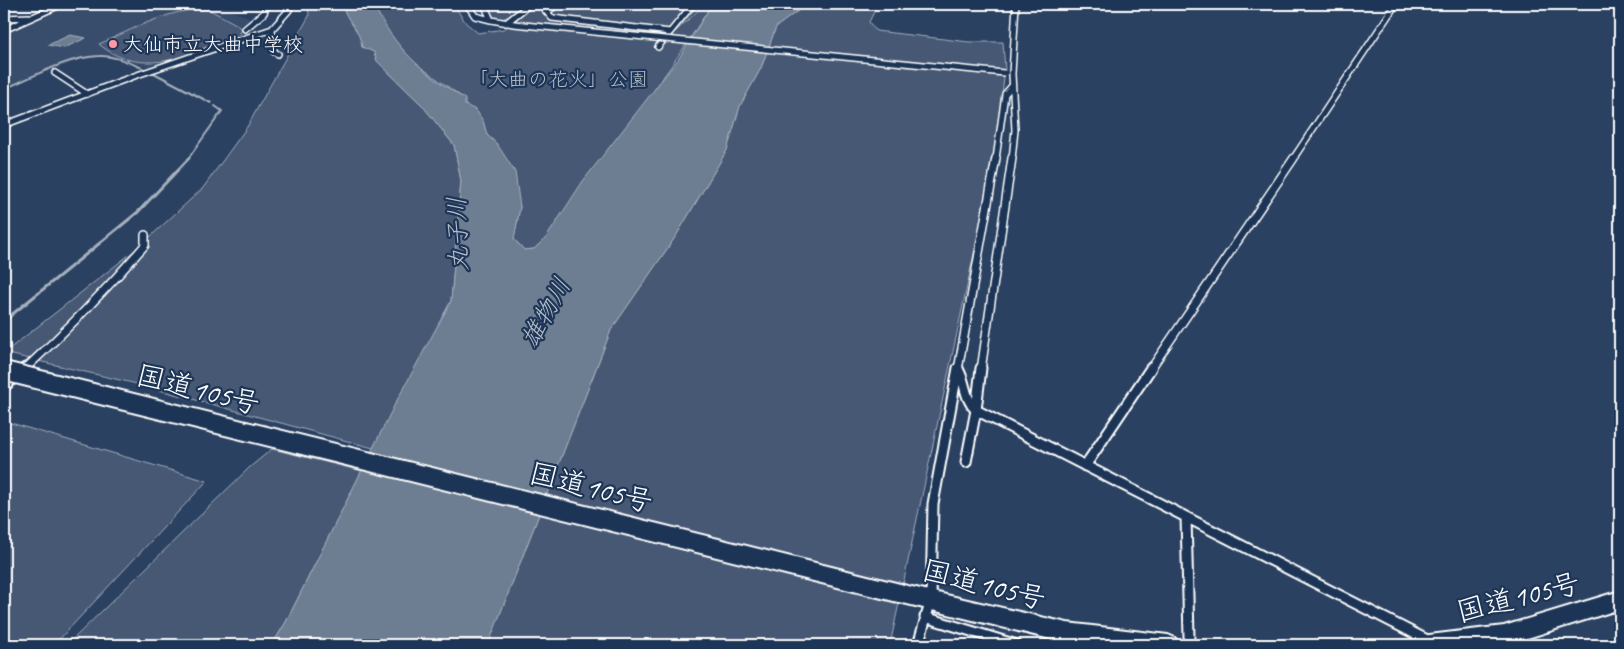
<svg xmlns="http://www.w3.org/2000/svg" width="1624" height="649" viewBox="0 0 1624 649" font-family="Caveat,'Klee One',sans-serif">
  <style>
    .built { fill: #394e6c }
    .green { fill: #465975; stroke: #a2acba }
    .water { fill: #6d7d92; stroke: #a7b1be }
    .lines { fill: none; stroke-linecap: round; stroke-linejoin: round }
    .stream-far1 { stroke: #a7b1be; stroke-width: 2 }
    .stream { stroke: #a7b1be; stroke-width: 3 }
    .street-tunnel { stroke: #4a5e79; stroke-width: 9; stroke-dasharray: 9 4.5; stroke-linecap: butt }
    .street-far2-casing { stroke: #fff; stroke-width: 8 }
    .street-far1-casing { stroke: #fff; stroke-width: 10 }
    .street-casing { stroke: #fff; stroke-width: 13 }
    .highway-casing { stroke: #fff; stroke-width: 4 }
    .street-far2 { stroke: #1d3557; stroke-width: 5 }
    .street-far1 { stroke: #1d3557; stroke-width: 7 }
    .street { stroke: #1d3557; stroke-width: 9 }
    .highway { fill: #1d3557; fill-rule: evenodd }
    .street-bridge-casing { stroke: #fff; stroke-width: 8; stroke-linecap: butt }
    .highway-bridge-casing { stroke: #fff; stroke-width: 22; stroke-linecap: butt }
    .street-bridge { stroke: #1d3557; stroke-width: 5 }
    .highway-bridge { stroke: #1d3557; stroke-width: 18 }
    .poi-dot { fill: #ff9aa2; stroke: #1d3557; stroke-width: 2 }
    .labels { text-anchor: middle; stroke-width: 4.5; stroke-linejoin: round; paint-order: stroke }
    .far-poi-label { font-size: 20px; fill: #fff; stroke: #1d3557; text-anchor: start }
    .far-park-label { font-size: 20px; fill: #b5bdc8; stroke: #1d3557 }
    .water-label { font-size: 25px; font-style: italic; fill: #b6bec8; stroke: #1d3557 }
    .near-street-label { font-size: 29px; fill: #fff; stroke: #1d3557 }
  </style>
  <rect width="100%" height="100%" fill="#2a4161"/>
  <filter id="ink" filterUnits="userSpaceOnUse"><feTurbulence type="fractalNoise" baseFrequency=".02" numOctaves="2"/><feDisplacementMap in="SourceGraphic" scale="10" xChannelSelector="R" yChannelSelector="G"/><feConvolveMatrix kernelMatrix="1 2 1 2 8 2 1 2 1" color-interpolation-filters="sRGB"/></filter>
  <g filter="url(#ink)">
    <!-- built -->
    <path class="built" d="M64 4H208L246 16 251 21 255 31 252 34 154 68 107 55H93L4 88V31Z"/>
    <!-- green -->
    <path class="green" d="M308 4H342C346 21 361 29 362 47L374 52 377 61 422 105 454 145 461 181 451 301 373 448 137 384 4 353 139 247 203 188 247 127 309 16Z
      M373 4H453L466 23 478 33 504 29 535 4H700L675 32 705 4H712C662 85 601 160 546 238L534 249 524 250 514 239 520 207 497 144 487 135 483 121 465 105 462 97 411 60C407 53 403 50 398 45 387 34 380 18 373 4Z
      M487 4H525C515 11 507 22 494 18Z
      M807 4H878L869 22 876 31 969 42H1003L1005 70 993 165 890 645H488L611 330 676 236 727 150 740 106 761 68 776 27Z
      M208 9 236 24 241 29 240 35 234 39C190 55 140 79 99 44 132 30 170 8 208 9Z
      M4 421 207 481 54 645H25L4 636Z
      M272 449 362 471 286 622 272 645H67L250 467Z"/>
    <!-- water -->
    <path class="water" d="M342 4H373C396 50 422 72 465 99V105L476 110 483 121 487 135 497 144 515 172 520 207 514 239 524 250 534 249 546 238 583 181 679 58 712 4H807L776 27 761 68 740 106 727 150 676 236 611 330 488 645H272L286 622 395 404 451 301 461 181 454 145 422 105 377 61 374 52 362 47C360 29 346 21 342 4Z
      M70 35 86 38 64 48 48 45Z"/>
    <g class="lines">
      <!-- stream-far1 -->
      <path class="stream-far1" d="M152 72 211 103
        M4 89C33 77 67 57 99 56 115 55 132 64 147 70
        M188 159 222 111 215 106"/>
      <!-- stream -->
      <path class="stream" d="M4 321 138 212 189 158"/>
      <!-- street-tunnel -->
      <path class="street-tunnel" d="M1189 637 1190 645"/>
      <!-- street-far2 casing -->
      <g class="street-far2-casing">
        <path id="street-far2" d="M467 4 475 16 491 20
          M484 4 491 20 514 24
          M546 4 545 10 552 18 670 32
          M547 12 558 4
          M4 18 29 17
          M506 23 530 4
          M245 29 264 13 267 4
          M272 29 274 52 278 54
          M4 30 62 4
          M658 47 693 4
          M55 73 87 94
          M4 125 137 75 272 29 289 10
          M996 159 1005 94 1012 86
          M1012 159 1015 130 1012 74 1016 4
          M1293 159 1396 4"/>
      </g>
      <!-- street-far1 casing -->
      <g class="street-far1-casing">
        <path id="street-far1" d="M24 370C67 330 107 289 145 245V235
          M958 370 996 158
          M981 370 1012 158
          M1150 370 1294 158"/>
      </g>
      <!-- street casing -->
      <g class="street-casing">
        <path id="street" d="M958 369C966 382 964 399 976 410L1437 645
          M4 387 25 368
          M966 462 976 410 981 368
          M1085 466 1151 368
          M1186 517 1189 637
          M925 617 1017 645
          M918 645 931 600 933 504 958 368"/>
      </g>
      <!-- highway casing -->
      <g class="highway-casing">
        <path id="highway" d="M899 584 1067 623 1168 635 1175 638 1178 645H1089L1067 643 899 602 892 599 889 593 892 587Z
          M1620 591V609L1505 645H1419L1422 638 1429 635 1504 626Z"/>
      </g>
      <!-- street-far2 -->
      <use href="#street-far2" class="street-far2"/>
      <!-- street-far1 -->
      <use href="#street-far1" class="street-far1"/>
      <!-- street -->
      <use href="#street" class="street"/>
      <!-- highway -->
      <use href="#highway" class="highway"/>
      <!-- street-bridge casing -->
      <g class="street-bridge-casing">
        <path id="street-bridge" d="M514 24 1004 73"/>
      </g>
      <!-- highway-bridge casing -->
      <g class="highway-bridge-casing">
        <path id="highway-bridge" d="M4 371 899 593"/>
      </g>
      <!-- street-bridge -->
      <use href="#street-bridge" class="street-bridge"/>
      <!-- highway-bridge -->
      <use href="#highway-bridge" class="highway-bridge"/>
    </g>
  </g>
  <!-- markers -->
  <circle class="poi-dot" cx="113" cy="44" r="5"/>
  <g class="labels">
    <!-- far-poi labels -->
    <g class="far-poi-label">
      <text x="123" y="51">大仙市立大曲中学校</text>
    </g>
    <!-- far-park labels -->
    <g class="far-park-label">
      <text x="558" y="86">「大曲の花火」公園</text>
    </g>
    <!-- water labels -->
    <g class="water-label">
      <text transform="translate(457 234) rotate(-92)" y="9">丸子川</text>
      <text transform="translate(545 312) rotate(-61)" y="9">雄物川</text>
    </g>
    <!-- near-street labels -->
    <g class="near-street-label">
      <text transform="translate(198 389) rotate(14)" y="10">国道105号</text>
      <text transform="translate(591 487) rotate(14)" y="10">国道105号</text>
      <text transform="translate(984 584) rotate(14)" y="10">国道105号</text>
      <text transform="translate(1518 597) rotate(-14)" y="10">国道105号</text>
    </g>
  </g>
  <!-- margin -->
  <rect width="1624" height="649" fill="none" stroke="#1d3557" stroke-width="20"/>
  <rect x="10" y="10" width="1604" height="629" fill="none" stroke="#fff" stroke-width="2" filter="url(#ink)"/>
</svg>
